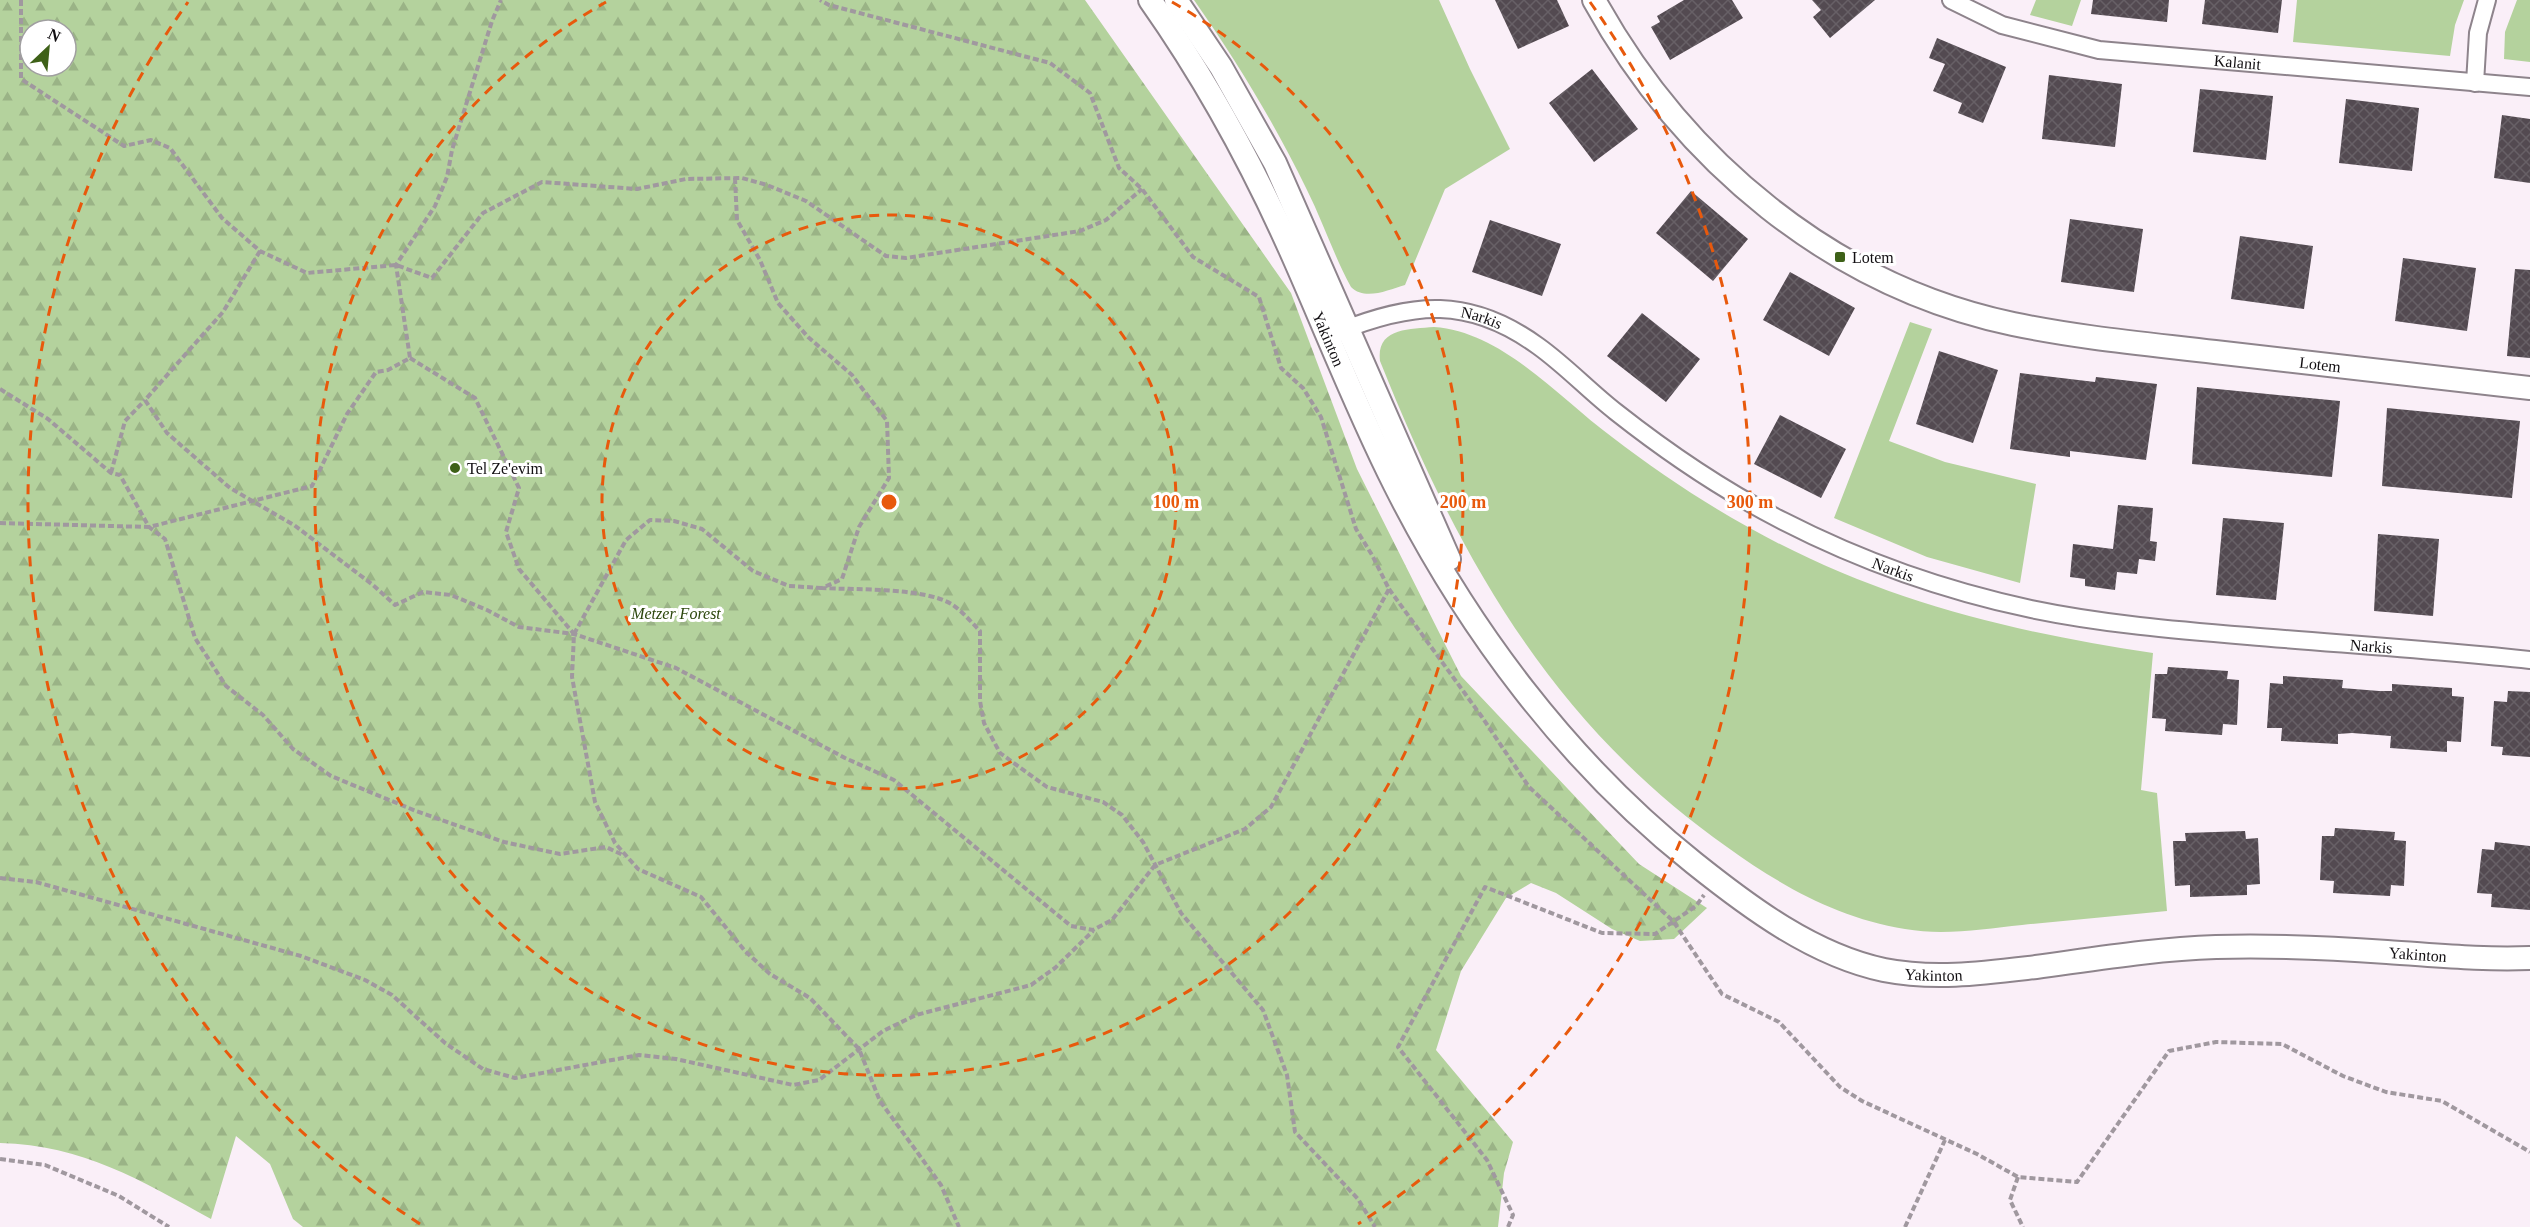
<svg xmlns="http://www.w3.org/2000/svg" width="2530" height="1227" viewBox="0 0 2530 1227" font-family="Georgia,serif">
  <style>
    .green { fill: #b4d29d }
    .forest { fill: url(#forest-firs); fill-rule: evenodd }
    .building { fill: url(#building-cross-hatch) }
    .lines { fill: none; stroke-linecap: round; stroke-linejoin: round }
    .street-casing { stroke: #8e848c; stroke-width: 20 }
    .secondary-casing { stroke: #8e848c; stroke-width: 26 }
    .path { stroke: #a0989f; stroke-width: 4; stroke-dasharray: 6 3; stroke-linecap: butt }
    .street { stroke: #fff; stroke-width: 16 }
    .secondary { stroke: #fff; stroke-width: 22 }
    .ring { fill: none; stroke: #e8590c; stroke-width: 3; stroke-dasharray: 10 8 }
    .poi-dot { fill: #3e6118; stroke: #fff; stroke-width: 2 }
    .labels { text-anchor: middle; stroke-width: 6; stroke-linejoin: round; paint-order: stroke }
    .street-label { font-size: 16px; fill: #120f12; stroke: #fff }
    .poi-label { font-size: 16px; fill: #120f12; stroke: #fff; text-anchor: start }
    .park-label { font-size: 16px; font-style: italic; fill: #2b460b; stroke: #fff }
    .centre { fill: #e8590c; stroke: #fff; stroke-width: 3 }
    .ring-label { font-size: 18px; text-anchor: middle; font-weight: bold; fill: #e8590c; stroke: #fff; stroke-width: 6; stroke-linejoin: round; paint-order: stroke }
  </style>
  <defs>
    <pattern id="forest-firs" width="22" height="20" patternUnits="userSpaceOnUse" patternTransform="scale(1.5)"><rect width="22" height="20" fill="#b4d29d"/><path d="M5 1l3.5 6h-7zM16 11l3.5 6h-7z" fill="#9ab386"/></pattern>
    <pattern id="building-cross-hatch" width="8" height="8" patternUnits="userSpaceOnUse" patternTransform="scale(1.5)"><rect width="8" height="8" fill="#534a51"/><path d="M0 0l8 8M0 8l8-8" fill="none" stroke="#676066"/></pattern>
  </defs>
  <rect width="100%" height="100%" fill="#faeff8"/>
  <!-- green -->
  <path class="green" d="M1194 0H1439L1470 69 1510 149 1445 189 1405 285C1388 290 1365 301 1351 287 1334 256 1323 222 1307 190 1275 124 1236 60 1194 0Z
    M2036 0H2081L2072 26 2030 15Z
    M2297 0H2464L2455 25 2450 56 2293 42Z
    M2517 0H2530V62L2504 59 2505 32Z
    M1910 322 1932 329 1889 441 1945 462 2036 484 2020 583 1927 557 1834 518Z
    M1434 327C1503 332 1558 397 1612 437 1655 470 1701 501 1748 527 1878 600 2007 631 2153 653L2141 790 2157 793 2167 911C2119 916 2070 920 2022 925 1983 929 1944 936 1905 929 1838 918 1781 886 1727 847 1551 723 1458 556 1380 361 1376 328 1409 329 1434 327Z"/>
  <!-- forest -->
  <path class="forest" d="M0 0H1085L1291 293 1357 469 1461 676 1639 864 1707 908 1674 939 1640 941 1612 929 1556 893 1531 883 1506 898 1461 971 1436 1050 1513 1142 1504 1173 1498 1227H303L293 1219 270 1164 236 1136 211 1219C140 1180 83 1145 0 1143ZM30 30H66V66H30Z"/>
  <!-- building -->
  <path class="building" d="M1495 0H1557L1569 26 1518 49Z
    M1684 0H1732L1743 18 1670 60 1651 27 1660 22 1657 16Z
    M1812 0H1875L1830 38 1813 17 1821 10Z
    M2093 0H2169L2167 22 2091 14Z
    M2205 0H2282L2278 33 2202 24Z
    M1937 38 2006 67 1983 123 1958 113 1962 103 1933 91 1945 64 1929 58Z
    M1592 69 1638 129 1594 162 1549 103Z
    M2049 75 2122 84 2115 147 2042 139Z
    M2200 89 2273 96 2266 160 2193 152Z
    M2346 99 2419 108 2412 171 2339 163Z
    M2502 115 2530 119V183L2494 178Z
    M1691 191 1748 239 1713 281 1656 233Z
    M2070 219 2143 229 2134 292 2061 282Z
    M1490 220 1561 244 1542 296 1472 272Z
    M2240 236 2313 246 2304 309 2231 299Z
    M2403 258 2476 268 2467 331 2395 321Z
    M2515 269 2530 270V358L2507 356Z
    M1790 272 1855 308 1829 356 1763 320Z
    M1642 313 1700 359 1666 402 1607 356Z
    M1939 351 1998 370 1973 443 1916 424Z
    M2020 373 2095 382 2096 377 2157 384 2146 460 2070 451V457L2010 449Z
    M2197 387 2340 401 2332 477 2192 464Z
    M2387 408 2520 421 2512 498 2382 486Z
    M1780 415 1846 449 1821 498 1754 464Z
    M2118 505 2153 508 2150 541 2157 542 2155 561 2139 559 2137 574 2117 572 2115 590 2085 586V579L2070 577 2073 544 2113 549Z
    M2223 518 2284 523 2276 600 2216 595Z
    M2378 534 2439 539 2433 616 2374 611Z
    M2168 667 2228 671 2227 679 2239 680 2237 725 2223 724 2222 735 2165 731 2166 719 2152 718 2155 674H2167Z
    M2283 676 2343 680 2342 688 2379 691H2392V684L2452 688V696L2464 697 2461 742 2447 741V752L2390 748 2391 736 2352 733 2338 734V744L2281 741 2282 728H2267L2270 683 2283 684Z
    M2508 691 2530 692V757L2502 755 2503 747 2491 746 2494 701 2507 702Z
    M2335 828 2395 832 2394 840 2406 841 2404 886 2391 885 2390 896 2333 893 2334 881 2320 880 2322 836H2334Z
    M2245 831 2246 839 2258 838 2260 884 2247 885V895L2190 897V885L2175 886 2173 841H2186L2185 833Z
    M2495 842 2530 846V910L2491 907 2492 894 2477 893 2482 849 2494 850Z"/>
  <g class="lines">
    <!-- street casing -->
    <g class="street-casing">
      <g id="street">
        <path id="s1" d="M1951 0 2002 25 2099 50 2530 87"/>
        <path d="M2475 83 2478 33 2487 0"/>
        <path id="s2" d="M1338 332C1413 302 1469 296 1538 346 1566 366 1589 391 1616 412 1668 453 1724 491 1783 521 1861 561 1946 591 2031 609 2103 624 2175 630 2248 636 2342 644 2436 650 2530 660"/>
      </g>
    </g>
    <!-- secondary casing -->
    <g class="secondary-casing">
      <g id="secondary">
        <path id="s3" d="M1150 0C1205 78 1251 162 1290 249 1325 327 1356 408 1395 485 1467 628 1567 762 1694 863 1749 907 1813 955 1884 970 1935 980 1985 973 2036 967 2095 959 2155 949 2216 947 2273 945 2330 948 2387 952 2435 955 2482 960 2530 958"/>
        <path d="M1176 0 1221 67 1275 163 1449 559"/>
        <path id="s4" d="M1594 0C1682 160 1832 286 2013 324 2080 338 2148 344 2215 352 2320 364 2425 376 2530 388"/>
      </g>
    </g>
    <!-- path -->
    <path class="path" d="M21 0V79L124 146 151 140 170 148 222 218 260 251 307 273 396 265 432 278 483 213 542 182 637 189 686 179 742 178 767 185 806 201 886 256 906 258 1080 231 1106 220 1142 189
      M735 178 737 220 760 260 778 303 808 337 852 375 887 421 889 478 859 527 842 579 822 588C856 590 925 587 953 605 963 612 972 623 980 631V701L984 723 1000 753 1047 787 1103 802 1122 815 1143 842 1181 913 1263 1010 1287 1075 1295 1132 1358 1199 1375 1227
      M260 251 223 312 145 400 167 433 230 488 294 525 373 585 395 605 423 592 451 595 487 610 519 627 574 634 676 668 845 758 894 780 1071 926 1093 930 1112 920 1155 865 1245 829 1271 807 1389 589 1372 555 1356 529 1321 417 1303 388 1281 368 1259 297 1193 257 1142 189 1119 168 1090 93 1050 63 829 5 820 0
      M410 358 475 398 519 488 506 532 519 569 574 634
      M0 389 48 419 111 473 120 475 149 527 165 539 195 638 226 686 263 715 293 749 331 776 416 811 504 842 560 854 606 847 625 856
      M111 473 125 421 145 400
      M0 523 149 527 312 486 347 414 376 372 388 370 410 358 396 265 435 206 447 177 452 150 492 21 501 0
      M822 588 789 586 753 571 702 529 674 521 650 520 626 540 574 634 572 677 595 802 615 843 638 869 701 897 745 951 770 974 810 998 859 1049 880 1101 941 1185 959 1227
      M1389 589 1482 717 1529 787 1673 921 1722 994 1779 1022 1840 1087 1862 1101 1977 1154 2018 1177 2077 1182 2169 1051 2216 1042 2282 1044 2343 1076 2386 1092 2442 1101 2530 1152
      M0 878 36 882 301 956 365 980 392 995 445 1043 483 1069 515 1078 639 1055 676 1059 793 1085 819 1080 883 1031 916 1015 1031 985 1055 968 1093 931
      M0 1159 45 1165 119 1196 169 1227
      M2018 1177 2010 1200 2023 1227
      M1508 1227 1513 1215 1487 1160 1398 1047 1485 887 1602 933 1655 934 1696 906 1704 895
      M1905 1227 1945 1140"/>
    <!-- street -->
    <use href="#street" class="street"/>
    <!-- secondary -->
    <use href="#secondary" class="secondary"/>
  </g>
  <!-- distance rings -->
  <g class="ring">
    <circle cx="889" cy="502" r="287"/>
    <path d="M1172 2A574 574 0 1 1 606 2"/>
    <path d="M420 1224A861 861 0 0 1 188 2M1590 2A861 861 0 0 1 1358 1224"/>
  </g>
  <!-- markers -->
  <g class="poi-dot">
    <rect x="1834" y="251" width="12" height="12" rx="3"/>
    <circle cx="455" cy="468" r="6"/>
  </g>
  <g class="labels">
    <!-- street labels -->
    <g class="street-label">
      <text dy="6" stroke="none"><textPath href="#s1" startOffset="296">Kalanit</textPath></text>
      <text dy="6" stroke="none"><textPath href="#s2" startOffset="148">Narkis</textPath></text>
      <text dy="6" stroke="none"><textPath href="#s3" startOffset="384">Yakinton</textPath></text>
      <text dy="6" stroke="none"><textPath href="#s4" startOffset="856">Lotem</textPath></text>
      <text dy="6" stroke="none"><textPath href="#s2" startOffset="634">Narkis</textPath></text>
      <text dy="6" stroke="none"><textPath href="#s2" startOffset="1120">Narkis</textPath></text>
      <text dy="6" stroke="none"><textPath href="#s3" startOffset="1786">Yakinton</textPath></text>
      <text dy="6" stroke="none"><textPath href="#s3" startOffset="1300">Yakinton</textPath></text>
    </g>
    <!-- poi labels -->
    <g class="poi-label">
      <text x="1852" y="263">Lotem</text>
      <text x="467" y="474">Tel Ze'evim</text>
    </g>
    <!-- park labels -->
    <g class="park-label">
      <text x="676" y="619">Metzer Forest</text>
    </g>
  </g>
  <circle cx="889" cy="502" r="9" class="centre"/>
  <g class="ring-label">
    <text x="1176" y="508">100 m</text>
    <text x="1463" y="508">200 m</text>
    <text x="1750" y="508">300 m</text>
  </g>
  <!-- north arrow -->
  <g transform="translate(48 48) rotate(26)"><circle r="28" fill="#ffffff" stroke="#a09fa0" stroke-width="1.5"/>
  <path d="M0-4.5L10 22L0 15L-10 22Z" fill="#3e6118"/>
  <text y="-9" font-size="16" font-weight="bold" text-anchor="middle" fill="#120f12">N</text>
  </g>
</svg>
